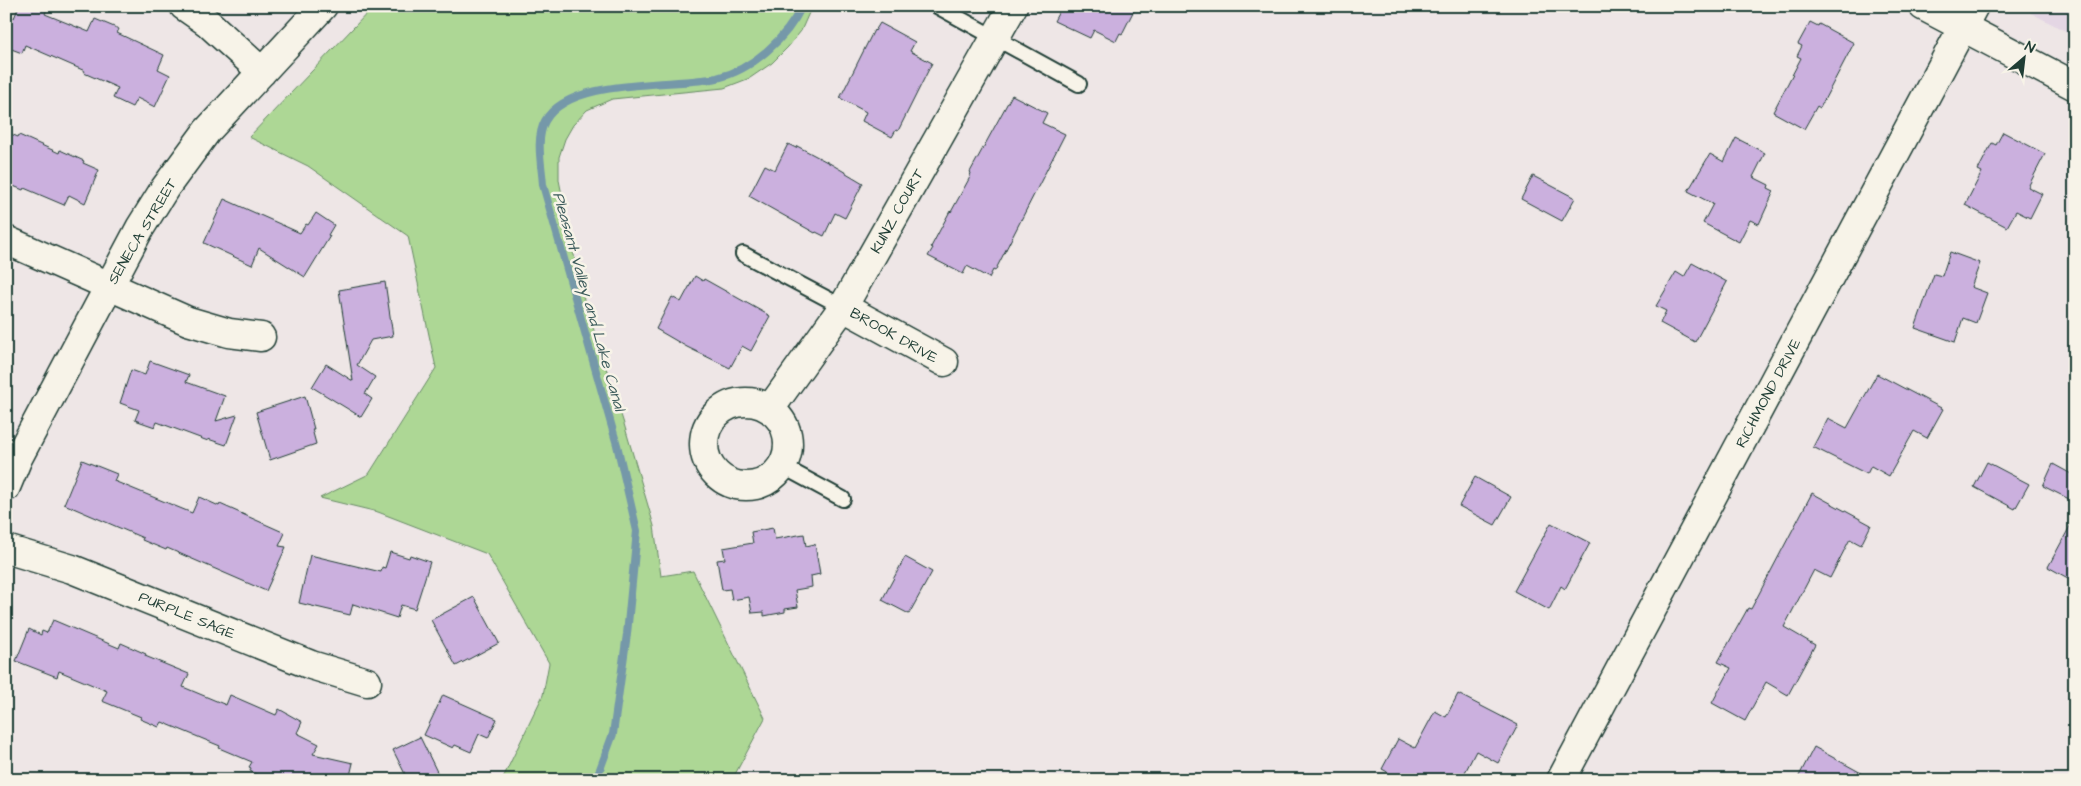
<svg xmlns="http://www.w3.org/2000/svg" width="2081" height="786" viewBox="0 0 2081 786" font-family="'Architects Daughter',sans-serif">
  <style>
    .built { fill: #e4d6e4 }
    .green { fill: #add795; stroke: #668a64 }
    .lines { fill: none; stroke-linecap: round; stroke-linejoin: round }
    .stream { stroke: #7598a9; stroke-width: 8 }
    .building { fill: #cbb0de; stroke: #1f3d34 }
    .service-casing { stroke: #1f3d34; stroke-width: 18 }
    .minor-casing { stroke: #1f3d34; stroke-width: 31 }
    .secondary-casing { stroke: #1f3d34; stroke-width: 31 }
    .service { stroke: #f7f3e8; stroke-width: 14 }
    .minor { stroke: #f7f3e8; stroke-width: 28 }
    .secondary { stroke: #f7f3e8; stroke-width: 28 }
    .labels { text-anchor: middle; stroke-width: 5; stroke-linejoin: round; paint-order: stroke }
    .street-label { font-size: 15px; fill: #1f3d34; stroke: #f7f3e8 }
    .water-label { font-size: 16px; font-style: italic; fill: #3c5b5b; stroke: #f7f3e8 }
  </style>
  <rect width="100%" height="100%" fill="#eee6e6"/>
  <filter id="ink" filterUnits="userSpaceOnUse"><feTurbulence type="fractalNoise" baseFrequency=".02" numOctaves="2"/><feDisplacementMap in="SourceGraphic" scale="10" xChannelSelector="R" yChannelSelector="G"/><feConvolveMatrix kernelMatrix="1 2 1 2 8 2 1 2 1" color-interpolation-filters="sRGB"/></filter>
  <g filter="url(#ink)">
    <!-- built -->
    <path class="built" d="M2029 6H2075V36L2031 13Z"/>
    <!-- green -->
    <path class="green" d="M374 6H812L801 31 788 47 772 63 750 78 724 88 612 99 587 110 573 125 565 139 559 157V180L581 290 624 424 654 526 661 576 693 571 765 718 732 780H502L543 695 549 663 487 554 378 512 320 498 369 474 436 368 408 236 308 166 249 137Z"/>
    <g class="lines">
      <!-- stream -->
      <path class="stream" d="M596 780 613 734 627 634 637 531 617 445 543 185C542 166 535 139 545 121 569 77 673 87 717 78 752 70 787 38 802 6"/>
    </g>
    <!-- building -->
    <path class="building" d="M19 6H48L45 14 89 32 95 19 119 29 117 33 164 55 158 69 170 75 155 107 137 98 132 107 113 98 118 88 84 73 85 71 25 45 22 53 6 47V30L12 16 14 18Z
      M1062 6H1136L1122 34 1120 33 1116 41 1094 30 1090 38 1054 21Z
      M1810 22 1818 26 1819 24 1854 43 1820 108 1817 106 1804 129 1773 112 1801 58 1797 56 1802 46 1798 44Z
      M880 23 915 42 910 51 932 63 898 131 896 130 892 137 862 121 866 112 840 98 874 30 875 31Z
      M1012 95 1047 113 1042 123 1065 134 995 271 993 270 989 278 967 266 963 274 928 256 933 248 931 247 950 211 951 212 969 179 971 173 970 172Z
      M6 132 18 137 19 135 59 153 60 150 84 161 83 163 99 170 85 203 69 195 64 205 24 188 23 190 6 183Z
      M2003 132 2045 154 2028 187 2042 194 2030 218 2016 211 2007 227 1965 205 1982 172 1978 170 1992 143 1996 145Z
      M1736 138 1765 153 1753 177 1769 185 1768 188 1774 191 1759 224 1750 220 1739 242 1703 223 1713 204 1688 191 1710 154 1724 162Z
      M788 144 796 148 797 146 831 164 863 183 845 218 835 213 824 236 816 232 815 233 749 196 765 165 775 170Z
      M1533 176 1575 198 1562 221 1521 199Z
      M224 199 300 233 306 224 308 225 316 213 334 225 328 235 330 236 305 277 259 248 252 265 204 243Z
      M1950 252 1980 263 1971 287 1987 293 1976 323 1963 318 1955 342 1915 328 1934 274 1942 276Z
      M1692 263 1727 282 1695 342 1660 323 1666 311 1656 306 1676 272 1684 277Z
      M695 276 703 281 704 279 770 316 751 351 742 346 730 368 687 347 656 329 672 297 681 302Z
      M385 282 393 336 371 340 357 365 375 377 365 394 372 399 361 417 312 387 326 364 353 381 339 290Z
      M150 361 189 375 186 382 225 396 216 421 237 415 226 445 208 439V441L157 422 155 427 135 420 139 410 120 403 131 370 145 375Z
      M1877 374 1943 409 1927 438 1914 431 1889 476 1871 466 1867 474 1813 447 1828 418 1847 428Z
      M305 396 314 429H312L316 444 270 460 256 412Z
      M82 460 117 474 114 481 192 513 199 497 219 506 220 504 285 533 279 546 286 547 266 591 167 548 166 550 142 540 143 538 64 504Z
      M1987 462 2029 484 2015 509 1974 487Z
      M2053 464 2075 476V502L2043 486Z
      M1475 477 1511 497 1495 525 1459 506Z
      M1812 493 1871 525 1861 545 1850 539 1830 578 1814 570 1784 627 1815 645 1788 695 1766 682 1745 721 1712 703 1731 668 1718 662 1748 608 1751 609Z
      M2075 517V582L2048 567Z
      M1551 523 1590 543 1565 589 1561 586 1549 610 1514 591Z
      M773 528 775 539 804 534 806 546 815 544 820 574 811 576 812 587 795 590 798 607 785 609V612L764 616V612L752 613 749 597 732 600 730 589 722 590 717 560 725 559 723 548 753 543 751 532Z
      M390 552 409 558 410 555 430 562 415 609 401 605 397 618 353 604 350 615 299 603 310 555 381 572 382 567 385 568Z
      M905 557 932 572 909 614 882 600Z
      M474 597 499 643 456 666 431 620Z
      M53 620 119 648 121 643 146 654 145 656 189 674 183 687 226 705 230 695 276 715 279 709 302 722 297 733 319 744 313 754 353 763 349 780H268L250 771 251 768 249 767 252 762 219 748 220 746 162 722 159 727 140 719 141 717 102 701 107 691 59 671 57 677 16 661 29 629 41 635 42 631 47 633Z
      M1458 694 1518 725 1498 763 1476 751 1461 780H1402L1382 769 1398 739 1415 748 1435 711 1446 717Z
      M443 695 497 719 488 738 479 734 471 752 455 745 453 748 424 735Z
      M420 737 441 780H408L393 750Z
      M1814 747 1874 780H1797Z"/>
    <g class="lines">
      <!-- service casing -->
      <g class="service-casing">
        <path id="service" d="M937 6 1079 84
          M743 254 843 307
          M782 466 843 499"/>
      </g>
      <!-- minor casing -->
      <g class="minor-casing">
        <path id="minor" d="M184 6 207 22 262 72
          M6 240 188 321 229 333 261 337
          M843 307 944 362
          M704 444a42 42 0 1 1 84 0a42 42 0 1 1-84 0Z
          M770 409 843 307 1013 6
          M6 487 18 458 140 228 165 188 207 131 323 6
          M6 549 72 569 311 665 367 682
          M1561 780 1974 6"/>
      </g>
      <!-- secondary casing -->
      <g class="secondary-casing">
        <path id="secondary" d="M1923 6 2075 86"/>
      </g>
      <!-- service -->
      <use href="#service" class="service"/>
      <!-- minor -->
      <use href="#minor" class="minor"/>
      <!-- secondary -->
      <use href="#secondary" class="secondary"/>
    </g>
  </g>
  <g class="labels">
    <!-- street labels -->
    <g class="street-label">
      <text transform="translate(897 211) rotate(-61)" y="5">KUNZ COURT</text>
      <text transform="translate(142 231) rotate(-59)" y="5">SENECA STREET</text>
      <text transform="translate(894 335) rotate(29)" y="5">BROOK DRIVE</text>
      <text transform="translate(1768 393) rotate(-62)" y="5">RICHMOND DRIVE</text>
      <text transform="translate(187 615) rotate(22)" y="5">PURPLE SAGE</text>
    </g>
    <!-- water labels -->
    <g class="water-label">
      <text transform="translate(590 301) rotate(74)" y="6">Pleasant Valley and Lake Canal</text>
    </g>
  </g>
  <!-- margin -->
  <rect width="2081" height="786" fill="none" stroke="#f7f3e8" stroke-width="25"/>
  <rect x="12" y="12" width="2056" height="761" fill="none" stroke="#1f3d34" stroke-width="2" filter="url(#ink)"/>
  <!-- north arrow -->
  <g transform="translate(2024 58) rotate(28)" stroke="#f7f3e8" stroke-width="4" paint-order="stroke">
  <path d="M0-4L9 19L0 12L-9 19Z" fill="#1f3d34"/>
  <text y="-8" font-size="14" font-weight="bold" text-anchor="middle" fill="#1f3d34">N</text>
  </g>
</svg>
